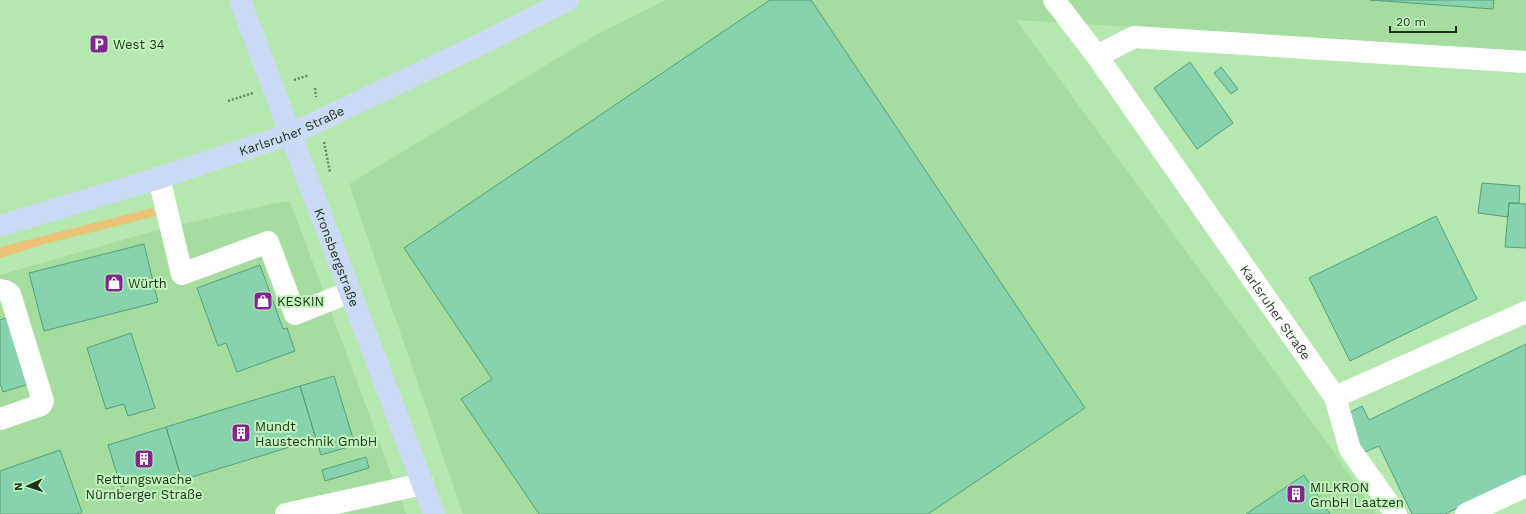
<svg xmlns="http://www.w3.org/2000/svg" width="1526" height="514" viewBox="0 0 1526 514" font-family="'Work Sans',sans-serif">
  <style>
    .built { fill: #a4dd9e }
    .green { fill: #ebc378 }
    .building { fill: #86d3ae; stroke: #56a27f }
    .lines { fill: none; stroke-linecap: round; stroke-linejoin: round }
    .path { stroke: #678a63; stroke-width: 2.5; stroke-dasharray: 2 2; stroke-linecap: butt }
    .minor { stroke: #fff; stroke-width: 22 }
    .major { stroke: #cbdaf5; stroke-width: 22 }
    .labels { text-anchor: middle; stroke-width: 4; stroke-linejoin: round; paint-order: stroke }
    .poi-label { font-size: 13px; fill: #1e321c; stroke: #c2f5bc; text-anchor: start }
    .street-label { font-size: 13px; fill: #1e321c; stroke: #c2f5bc }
  </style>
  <rect width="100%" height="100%" fill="#b5e8af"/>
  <!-- built -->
  <path class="built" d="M666 0H1526V51L1016 20 1331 448 1376 514H463L349 184 601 32Z
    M290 201 406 514H0V275L161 229 271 204Z"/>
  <!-- green -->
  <path class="green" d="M152 208 157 216 45 244 0 258V247Z"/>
  <!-- building -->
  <path class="building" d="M770 0H811L1085 408 928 514H539L461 399 492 379 404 248Z
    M1370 0H1494L1493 9Z
    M1190 62 1233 123 1197 149 1154 88Z
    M1221 67 1238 89 1231 94 1214 73Z
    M1482 183 1520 186 1519 203H1509L1508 217 1478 213Z
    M1509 203 1526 204V248L1505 247Z
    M1436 216 1477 299 1350 361 1309 278Z
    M144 244 158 302 44 331 29 273Z
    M260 265 283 329 287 328 295 351 237 372 226 343 218 346 197 288Z
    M9 317 29 384 3 392 0 383V320Z
    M131 333 155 408 128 416 124 404 106 409 87 348Z
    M1526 344V475L1445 514H1412L1379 446 1361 454 1343 416 1362 406 1369 420Z
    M334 376 355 445 321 455 300 386Z
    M300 386 316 439 182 480 166 427Z
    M166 427 180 473 159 480 158 476 121 487 108 445Z
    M60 450 82 512 77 514H0V471Z
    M366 457 369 468 325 481 322 470Z
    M1304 475 1330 514H1246Z"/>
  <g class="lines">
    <!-- path -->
    <path class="path" d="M294 80 309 75
      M315 88 316 97
      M228 101 253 93
      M324 142 330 172"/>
    <!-- minor -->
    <g class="minor">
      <path id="s1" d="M1054 0 1097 56 1335 397 1526 312"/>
      <path d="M1097 56 1134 37 1526 62"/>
      <path d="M159 178 182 274 268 242 295 314 350 292"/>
      <path d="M0 290 5 291 10 294 43 401 41 405 0 419"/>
      <path d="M1335 397 1350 449 1396 514"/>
      <path d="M286 514 423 484"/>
      <path d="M1466 514 1526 486"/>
    </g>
    <!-- major -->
    <g class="major">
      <path id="s2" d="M240 0 434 514"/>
      <path id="s3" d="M0 226 159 178 291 134 479 45 568 0"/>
    </g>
  </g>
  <!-- icons -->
  <defs>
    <g id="parking-square" transform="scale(1)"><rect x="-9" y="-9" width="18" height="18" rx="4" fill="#842692" stroke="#c2f5bc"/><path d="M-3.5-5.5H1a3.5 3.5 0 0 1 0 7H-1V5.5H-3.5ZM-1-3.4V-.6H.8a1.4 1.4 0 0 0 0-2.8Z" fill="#fff"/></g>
    <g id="shop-square" transform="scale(1)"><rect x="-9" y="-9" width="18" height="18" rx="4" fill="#842692" stroke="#c2f5bc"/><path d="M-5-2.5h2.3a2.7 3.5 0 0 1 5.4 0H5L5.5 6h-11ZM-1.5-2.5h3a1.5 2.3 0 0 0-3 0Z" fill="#fff"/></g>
    <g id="building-square" transform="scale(1)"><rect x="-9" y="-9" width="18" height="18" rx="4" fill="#842692" stroke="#c2f5bc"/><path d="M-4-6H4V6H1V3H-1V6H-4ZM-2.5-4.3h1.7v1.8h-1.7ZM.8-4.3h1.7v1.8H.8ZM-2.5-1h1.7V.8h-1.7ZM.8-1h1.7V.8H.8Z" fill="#fff"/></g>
  </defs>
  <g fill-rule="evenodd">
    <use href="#parking-square" x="99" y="44"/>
    <use href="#shop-square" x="114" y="283"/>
    <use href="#shop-square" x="263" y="301"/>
    <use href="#building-square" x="241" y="433"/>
    <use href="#building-square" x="144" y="459"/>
    <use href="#building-square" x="1296" y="494"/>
  </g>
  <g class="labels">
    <!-- poi labels -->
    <g class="poi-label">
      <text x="113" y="49">West 34</text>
      <text x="128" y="288">Würth</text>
      <text x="277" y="306">KESKIN</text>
      <text x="255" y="431">Mundt<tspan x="255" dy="15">Haustechnik GmbH</tspan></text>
      <text x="144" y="484" text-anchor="middle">Rettungswache<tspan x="144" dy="15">Nürnberger Straße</tspan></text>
      <text x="1310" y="492">MILKRON<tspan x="1310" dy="15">GmbH Laatzen</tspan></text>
    </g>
    <!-- street labels -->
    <g class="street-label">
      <text dy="5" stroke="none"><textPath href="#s3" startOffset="307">Karlsruher Straße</textPath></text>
      <text dy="5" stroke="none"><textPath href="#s2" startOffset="275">Kronsbergstraße</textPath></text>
      <text dy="5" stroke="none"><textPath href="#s1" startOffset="383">Karlsruher Straße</textPath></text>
    </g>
  </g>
  <!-- north arrow -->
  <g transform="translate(28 486) rotate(267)" stroke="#c2f5bc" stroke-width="3" paint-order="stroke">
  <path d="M0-3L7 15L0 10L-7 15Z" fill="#1e321c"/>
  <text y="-6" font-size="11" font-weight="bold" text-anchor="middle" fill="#1e321c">N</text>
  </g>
  <!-- scale -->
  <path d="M1390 26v6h66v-6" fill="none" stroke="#1e321c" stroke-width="2"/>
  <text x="1396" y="26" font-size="12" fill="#1e321c" stroke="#c2f5bc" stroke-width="3" paint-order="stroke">20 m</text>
</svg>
